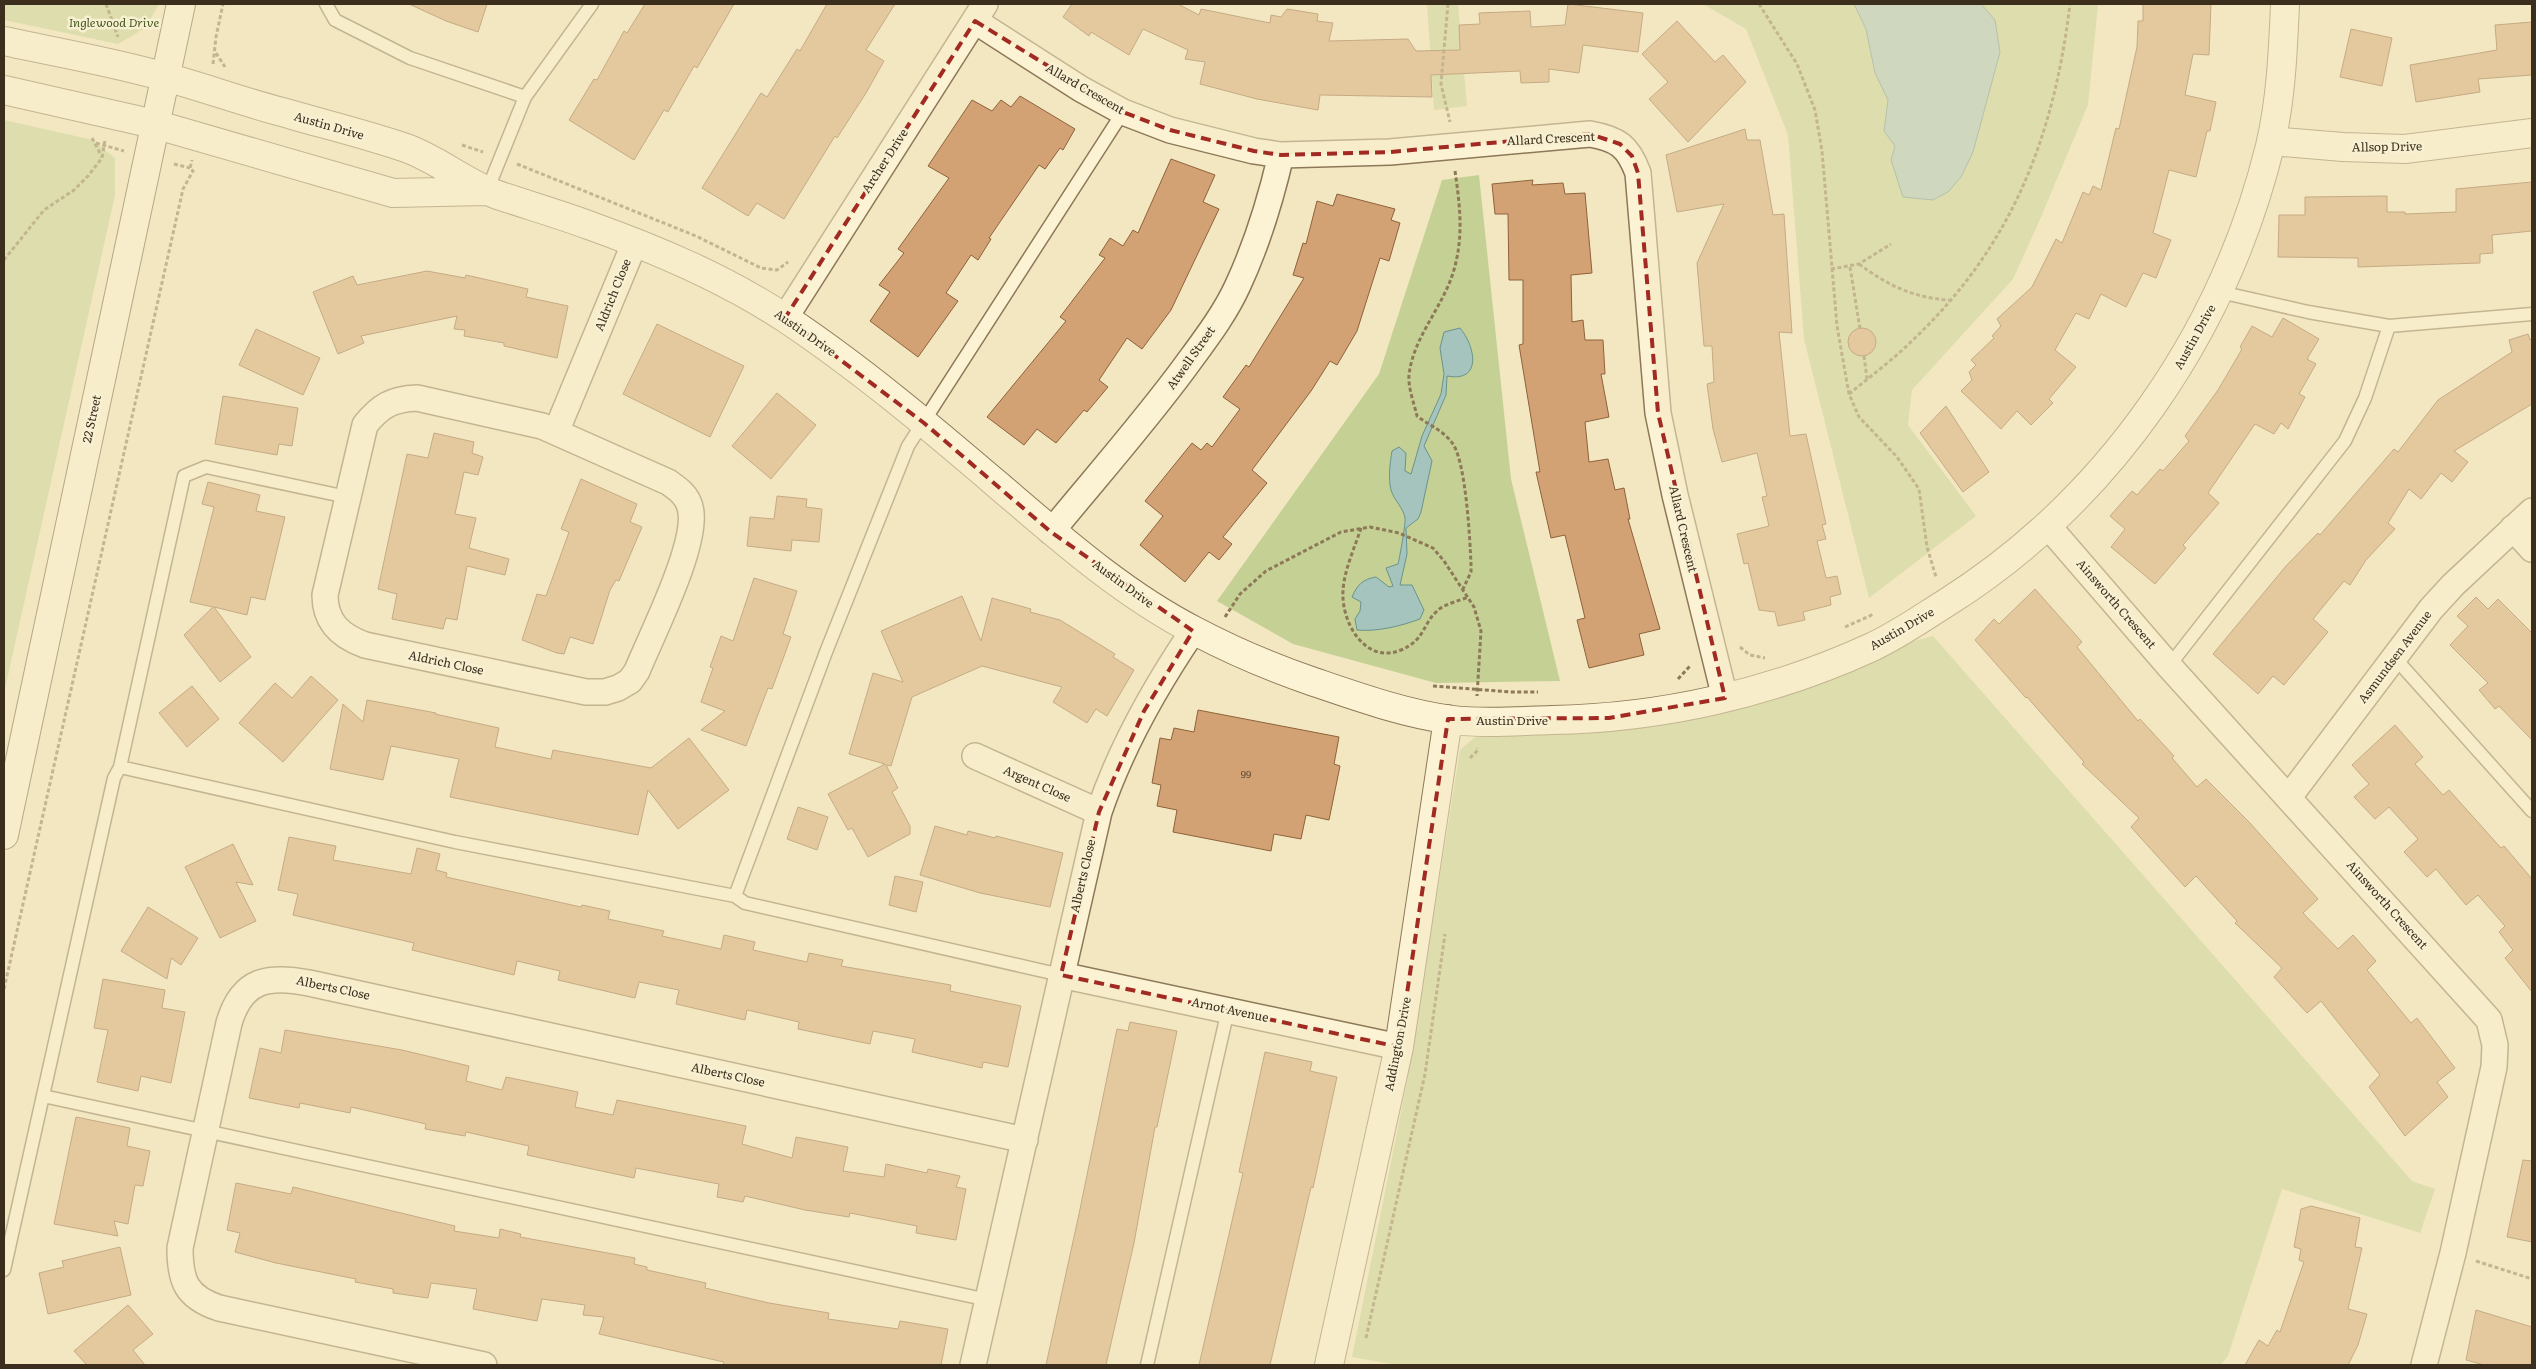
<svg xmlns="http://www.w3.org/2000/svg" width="2536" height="1369" viewBox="0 0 2536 1369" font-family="Literata,serif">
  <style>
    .green { fill: #c5d194 }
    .water { fill: #a4c4bd; stroke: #6a938c }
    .building { fill: #d3a274; stroke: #8e623b }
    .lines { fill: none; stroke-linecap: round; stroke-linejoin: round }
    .service-casing { stroke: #8d7857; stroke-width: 15 }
    .minor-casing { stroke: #8d7857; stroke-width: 28 }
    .tertiary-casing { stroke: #8d7857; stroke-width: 30 }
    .secondary-casing { stroke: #6f583a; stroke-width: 30 }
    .path { stroke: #8d7857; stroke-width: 3; stroke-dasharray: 4 2.5; stroke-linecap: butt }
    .service { stroke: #fcf3d5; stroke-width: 12 }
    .minor { stroke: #fcf3d5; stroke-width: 25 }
    .tertiary { stroke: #fcf3d5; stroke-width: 28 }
    .secondary { stroke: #fcf3d5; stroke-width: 28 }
    .marked { fill: none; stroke: #a12a22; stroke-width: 4; stroke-dasharray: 10 6; stroke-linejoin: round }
    .labels { text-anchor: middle; stroke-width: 5; stroke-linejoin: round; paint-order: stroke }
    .number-label { font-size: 10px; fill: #624b32 }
    .park-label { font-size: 12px; font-style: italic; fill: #475a21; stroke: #f8f0d2 }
    .street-label { font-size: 12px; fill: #3c2e1c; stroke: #f8f0d2 }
  </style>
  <rect width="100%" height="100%" fill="#f2e7c1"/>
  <!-- green -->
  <path class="green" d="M4 4H159L145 28 118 44 4 20Z
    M1427 4H1458L1467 106 1434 110Z
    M1703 4H2098L2088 105 2038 224 2013 279 1912 390 1908 425 1976 516 1869 598 1804 339 1788 135 1746 29Z
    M4 120 93 140 115 158V195L4 693Z
    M1479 175 1511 479 1560 681 1436 683 1293 644 1217 601 1379 374 1442 180Z
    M1933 636 2412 1181 2435 1189 2420 1233 2282 1189 2228 1356 2220 1365H1397L1352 1357 1407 1082 1460 750 1475 737 1544 725 1828 664Z"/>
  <!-- water -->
  <path class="water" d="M1854 4H1981L1995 20 2000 52 1973 152 1961 177 1948 192 1933 200 1903 197 1891 160 1895 146 1884 131 1888 100 1875 73 1866 29Z
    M1460 328C1476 347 1482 383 1447 376L1446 395 1424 446 1432 461 1421 512 1418 519 1406 528 1407 554 1400 585H1412L1424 610 1420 619C1401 626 1377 632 1357 630L1355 619 1360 611 1361 602 1352 597C1357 585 1363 579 1376 577L1389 587 1393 586 1386 568 1398 564C1399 561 1406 523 1405 518 1404 509 1394 500 1391 490 1388 478 1390 463 1392 451L1399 447 1406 453 1405 471 1411 474 1422 436 1441 394 1444 374 1440 348 1444 332Z"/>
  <!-- building -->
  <path class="building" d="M409 4H487L478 32 446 21Z
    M645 4H734L697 68 694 66 668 112 664 110 634 160 569 120 594 79 597 80 624 31 627 33Z
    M827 4H895L866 50 884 61 866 93 837 138 835 136 784 219 757 203 748 216 702 188 761 93 767 97 797 49 800 51Z
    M1072 4H1178L1199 15 1201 9 1270 23 1271 15 1281 17 1287 9 1318 14 1317 21 1333 23 1329 41 1408 39 1416 51 1460 50 1459 25 1480 24 1479 13 1530 11 1531 27 1565 25 1568 4 1643 13 1638 52 1583 45 1579 73 1549 69V82L1521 83 1520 71 1431 75 1432 97 1320 95 1318 110 1257 99 1200 84 1205 62 1185 59 1188 50 1143 29 1129 55 1091 32 1089 36 1063 17Z
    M2143 4H2211L2209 55 2193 54 2185 95 2216 102 2210 131H2207L2196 177 2169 170 2153 233 2171 240 2156 278 2143 273 2126 307 2101 294 2089 319 2076 313 2055 350 2076 367 2049 399 2053 403 2031 425 2017 411 2001 429 1961 391 1972 380 1969 372 1976 365 1971 360 1994 338 1992 336 2001 326 1997 319 2032 287 2056 239 2062 243 2083 192 2089 195 2093 186 2101 190 2116 128 2119 129 2137 47 2138 21H2143Z
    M1677 21 1715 62 1723 55 1746 82 1688 142 1649 99 1668 82 1642 54Z
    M2532 22V75L2478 79 2480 92 2416 102 2410 65 2497 50 2495 25Z
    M2351 29 2392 38 2382 86 2340 77Z
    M1020 96 1075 129 1063 150 1060 148 1045 169 1039 165 989 238 991 239 978 260 971 255 946 293 958 301 918 357 870 321 890 292 879 285 904 253 898 249 949 178 928 166 972 100 992 111 1001 100 1011 107Z
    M1745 129 1747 140H1760L1773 215 1784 214 1792 333 1779 332 1790 436 1806 434 1826 524 1822 525 1826 539 1817 541 1826 578 1837 576 1841 594 1830 597 1831 605 1803 612 1805 620 1778 626 1775 612 1759 610 1748 563 1744 564 1737 534 1769 526 1762 497 1767 496 1757 453 1722 462 1713 429 1707 384 1714 382 1712 346H1704L1697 263 1724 204 1677 212 1666 155Z
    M1171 159 1215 175 1203 202 1219 209 1171 310 1142 349 1127 338 1099 380 1108 387 1087 412 1084 410 1056 443 1037 429 1024 445 987 417 1066 321 1060 317 1105 258 1099 255 1110 238 1123 246 1133 230 1138 233Z
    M1533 180 1532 185 1563 183 1565 194 1585 193 1592 273 1571 275 1572 322 1583 320 1585 340H1603L1605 374H1601L1609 417 1585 422 1589 462 1608 459 1615 490 1624 488 1630 519H1628L1660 629 1639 634 1644 655 1589 668 1577 620 1585 618 1565 535 1551 538 1536 472H1540L1519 345 1523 344V280H1509L1508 214H1495L1492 184Z
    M2532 182V231L2492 235 2493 253 2480 254V263L2358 267V258L2278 257 2279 215H2305V197L2387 196V212H2405V214L2456 212V189Z
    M1337 194 1395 209 1391 220 1400 223 1389 261 1380 258 1357 331 1337 365 1330 361 1311 391 1252 470 1267 483 1223 537 1232 544 1219 560 1209 552 1185 582 1140 545 1163 516 1145 501 1192 443 1201 450 1207 443 1212 447 1240 409 1223 397 1246 365 1249 367 1304 278 1293 275 1303 243 1306 244 1317 201 1333 206Z
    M427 271 465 278 466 275 528 289 526 297 568 306 557 358 504 346V343L464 336 465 330 454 329 457 316 361 336 364 343 338 354 313 292 353 276 357 285Z
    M2283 318 2319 339 2307 359 2316 364 2299 394 2305 397 2288 429 2281 423 2274 434 2255 424 2208 493 2219 503 2183 545 2186 548 2155 584 2111 547 2125 529 2110 516 2132 491 2137 495 2160 469 2163 471 2189 441 2185 436 2218 390 2242 349 2240 347 2252 326 2272 337Z
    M657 324 744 366 710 437 623 394Z
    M1848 342a14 14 0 1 1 28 0a14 14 0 1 1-28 0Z
    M256 329 320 358 303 395 239 365Z
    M2528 334 2530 340 2532 338V404L2454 451 2468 462 2452 482 2441 473 2421 499 2409 489 2388 523 2395 529 2366 560 2350 585 2344 581 2313 619 2328 632 2284 685 2273 676 2258 694 2213 654 2286 566 2318 533 2320 535 2394 449 2398 452 2438 400 2512 352 2509 340Z
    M777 393 816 425 771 479 732 446Z
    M223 396 298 408 292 446 279 444 277 455 215 444Z
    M1946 406 1989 472 1963 492 1920 433Z
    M434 433 474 442 472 453 483 457 478 475 464 472 455 514 476 518 469 548 509 559 505 575 467 566 457 620 446 618 443 629 392 619 397 594 378 589 407 454 428 458Z
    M581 479 637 504 630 522 642 527 619 581 616 580 610 590 593 644 570 637 564 654 557 653 522 640 537 594 546 596 569 532 561 529Z
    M208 482 260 495 256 511 285 517 265 600 251 597 247 615 214 607 251 657 220 682 184 635 213 607 190 602 214 507 202 504Z
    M777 496 807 499 806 507 822 509 819 542 792 540 791 551 747 546 750 517 774 519Z
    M754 578 797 591 783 634 791 637 772 689 768 688 746 746 701 730 725 711 701 702 713 668 710 667 721 636 733 641Z
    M2035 589 2082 642 2077 647 2138 721 2140 719 2174 756 2172 758 2197 787 2206 779 2250 823 2318 899 2303 913 2338 949 2353 935 2376 961 2367 970 2411 1023 2417 1018 2455 1068 2437 1082 2448 1097 2405 1136 2369 1087 2380 1075 2321 1001 2307 1013 2274 977 2282 968 2235 923 2237 921 2196 876 2185 887 2131 827 2139 818 2082 764 2084 762 2027 697 2026 698 1975 640 1994 619 1999 624Z
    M962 596 981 641 992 598 1031 609 1030 612 1060 620 1115 654 1113 657 1134 670 1107 716 1096 709 1087 723 1053 702 1062 687 982 666 912 697 891 766 886 765 898 788 892 792 910 826V834L868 857 852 828 848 830 828 794 885 764 849 754 873 673 903 682 881 631Z
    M2476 597 2488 609 2498 599 2532 633V740L2499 706 2495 709 2479 690 2488 683 2450 645 2468 626 2457 616Z
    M311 676 338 700 283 762 239 723 275 683 292 698Z
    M192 686 219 719 187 747 159 713Z
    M367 700 436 713 435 714 499 728 495 747 551 759 553 750 651 768 689 738 729 790 678 829 648 790 638 835 450 797 459 759 391 746 383 780 330 769 343 704 363 722Z
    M1198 710 1339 737 1334 764 1340 766 1329 820 1306 815 1301 839 1274 834 1271 851 1173 832 1177 810 1157 806 1161 785 1152 783 1160 738 1171 740 1174 728 1194 732Z
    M2395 725 2423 757 2415 764 2443 795 2449 790 2501 848 2504 846 2532 879V992L2505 958 2513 950 2499 932 2505 926 2478 895 2466 905 2436 869 2427 877 2404 852 2418 839 2389 807 2375 819 2354 797 2369 784 2352 765Z
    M798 807 828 817 817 850 787 839Z
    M935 826 967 835 968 831 995 838 996 836 1063 853 1050 907 980 893 920 875Z
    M289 837 336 846 333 860 411 874 417 848 440 854 436 870 447 873 446 877 581 907 582 905 610 911 608 919 664 931 662 936 721 949 724 935 755 942 753 950 807 962 809 953 843 960 841 966 951 985 950 991 1021 1006 1008 1067 983 1062 982 1068 912 1052 915 1039 873 1031 870 1044 798 1029 799 1022 747 1010 745 1020 676 1004 679 990 639 982 635 998 558 980 560 971 517 961 514 975 412 950 414 943 293 915 298 894 278 890Z
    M233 844 253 885 236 882 256 921 220 938 185 867Z
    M895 876 923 882 916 912 889 905Z
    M148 907 198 938 181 965 171 958 167 979 121 951Z
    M103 979 165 990 162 1008 185 1012 171 1083 141 1076 138 1091 97 1082 108 1030 94 1028Z
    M1130 1022 1177 1031 1157 1127H1155L1134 1243 1106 1365H1046L1079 1214 1117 1029 1128 1031Z
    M285 1030 402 1050 469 1066 466 1081 502 1090 506 1077 578 1092 575 1107 613 1115 617 1100 746 1126 742 1144 792 1158 796 1137 848 1147 843 1171 884 1177 886 1164 927 1173 928 1169 960 1176 956 1187 966 1189 956 1240 916 1233 917 1226 850 1213 849 1217 805 1210 745 1196 743 1202 717 1197 719 1184 636 1168 634 1178 527 1155 529 1146 466 1132 465 1136 425 1129 426 1124 351 1107 350 1113 300 1103 299 1108 249 1098 260 1048 281 1053Z
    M1265 1052 1312 1062 1310 1071 1337 1077 1313 1188 1311 1187 1270 1365H1199L1243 1173 1239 1172Z
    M76 1117 130 1128 127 1146 150 1151 143 1186 135 1185 128 1224 114 1221 118 1236 54 1224Z
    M2523 1160 2532 1161V1242L2507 1237Z
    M236 1183 291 1194 293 1187 455 1226 454 1231 499 1238 500 1229 521 1234 520 1237 635 1258 634 1264 647 1267V1270L706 1283 705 1288 769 1303 829 1313 828 1319 898 1329 900 1321 948 1329 941 1365H723L724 1362 599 1334 604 1317 583 1315 585 1305 542 1299 537 1321 473 1309 477 1289 431 1283 428 1298 393 1293V1289L355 1282 356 1279 276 1263 235 1252 240 1233 227 1230Z
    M2311 1206 2360 1218 2355 1247 2362 1248 2348 1309 2367 1314 2358 1345 2348 1365H2245L2259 1340 2268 1346 2277 1330 2280 1332 2304 1262 2299 1260 2301 1249 2294 1247 2301 1209Z
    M120 1247 131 1295 48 1314 39 1273 64 1267 62 1261Z
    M128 1305 153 1334 133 1350 145 1365H87L74 1351Z
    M2476 1310 2532 1327V1365H2484L2466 1360Z"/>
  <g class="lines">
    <!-- service casing -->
    <g class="service-casing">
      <path id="service" d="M326 4 335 20 410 58 525 97
        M487 191 525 97 592 4
        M2220 292 2308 312 2389 326 2532 314
        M2394 657 2532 811
        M2169 666 2345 441 2365 398 2389 326
        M120 767 455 842 735 896 745 903 1061 975
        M735 896 826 652 908 446 1123 112
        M43 1096 988 1300
        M4 1270 114 778 120 767 184 476 206 467 347 497
        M1147 1365 1228 1010"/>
    </g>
    <!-- minor casing -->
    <g class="minor-casing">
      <path id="minor" d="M975 21 1081 89 1123 112 1170 130 1254 151 1281 155 1390 152 1590 134C1618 139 1628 146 1638 173L1658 413 1675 495 1725 698
        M785 318 985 4
        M417 398 542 426 668 482C678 489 687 495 690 507 700 541 651 636 637 671L630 681 618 688 605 692H586L365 645C340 636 325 622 325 595L365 425C380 406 392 399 417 398Z
        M556 432 635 242
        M2048 526 2169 666 2489 1020 2495 1045 2494 1067 2453 1253 2424 1365
        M2513 528 2532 549
        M1051 532C1096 477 1143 424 1185 367 1204 341 1225 314 1238 285 1257 244 1271 198 1281 155
        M975 756 1099 812
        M2289 797 2431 609 2453 585 2532 511
        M1061 975 1399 1047
        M484 1365 219 1308C186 1297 180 1281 180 1248L229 1023C242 979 268 975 309 983L1025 1140
        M973 1365 1099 812C1121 747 1155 687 1193 631"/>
    </g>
    <!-- tertiary casing -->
    <g class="tertiary-casing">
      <path id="tertiary" d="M4 41C55 52 107 61 158 75 200 86 240 101 282 112 323 124 365 134 406 148 437 159 464 182 495 194 527 205 559 214 591 226 658 250 724 278 785 318 860 368 930 427 999 486 1060 538 1123 594 1195 631 1233 651 1273 668 1314 682 1358 697 1406 714 1452 720 1485 724 1519 721 1552 720 1662 718 1772 693 1872 647 1898 635 1922 618 1946 603 2109 500 2224 333 2270 146 2281 100 2283 51 2285 4
        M4 90 154 124 393 193 486 191
        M2271 141 2343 147 2405 149 2532 133
        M1329 1365 1399 1047 1448 719"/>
    </g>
    <!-- secondary casing -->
    <g class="secondary-casing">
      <path id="secondary" d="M4 835 181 4"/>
    </g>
    <!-- path -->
    <path class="path" d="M106 4 118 37
      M1448 4 1441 84 1450 122
      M1759 4 1797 64 1815 110 1822 151 1837 326 1849 394 1859 417 1897 457 1919 489 1927 547 1936 577
      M216 53 225 67
      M213 64 216 37 223 4
      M92 138 102 157
      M96 143 124 151
      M462 145 483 152
      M174 164 190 168
      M517 164 696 236 761 268 777 270 788 262
      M1455 171C1460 206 1464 238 1453 273 1442 308 1413 338 1409 375 1408 388 1414 403 1417 416 1430 426 1443 430 1453 444 1466 464 1470 539 1471 565V572L1463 589
      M4 260 44 210 74 190 88 176 102 158 105 140
      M1859 264C1887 285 1914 298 1949 300
      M1850 267 1860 329
      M1831 269 1859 264 1891 244
      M1864 356 1867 379
      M1849 394C1871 376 1895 358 1915 338 2013 244 2054 136 2070 4
      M1361 528C1355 547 1344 570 1343 591 1341 622 1365 665 1401 650 1425 640 1422 625 1437 611 1444 604 1459 601 1468 597
      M1225 617 1240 594 1266 571 1341 532 1370 527 1399 533 1433 548 1444 561 1474 607 1481 631 1477 696
      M1845 627 1874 614
      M1740 647 1750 655 1765 658
      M1678 679 1690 666
      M1433 686 1510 692H1538
      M1470 758 1478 750 1477 748
      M4 989 183 189 193 171 190 168 192 160
      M2476 1261 2532 1279
      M1366 1338 1425 1074 1445 934"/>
    <!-- service -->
    <use href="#service" class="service"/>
    <!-- minor -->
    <use href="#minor" class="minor"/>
    <!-- tertiary -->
    <use href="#tertiary" class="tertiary"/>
    <!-- secondary -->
    <use href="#secondary" class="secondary"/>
  </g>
  <!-- marked area -->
  <path d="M0 0H2536V1369H0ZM975 21 1123 112 1170 130 1254 151 1281 155 1390 152 1590 134 1620 144 1632 156 1638 173 1658 413 1725 698 1609 718 1448 719 1399 1047 1061 975 1099 812 1144 711 1193 631 1051 532 924 423 785 318Z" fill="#f2e7c1" fill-opacity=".55" fill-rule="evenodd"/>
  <path class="marked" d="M975 21 1123 112 1170 130 1254 151 1281 155 1390 152 1590 134 1620 144 1632 156 1638 173 1658 413 1725 698 1609 718 1448 719 1399 1047 1061 975 1099 812 1144 711 1193 631 1051 532 924 423 785 318Z"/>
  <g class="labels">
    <!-- number labels -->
    <g class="number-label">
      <text x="1246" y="778">99</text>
    </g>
    <!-- park labels -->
    <g class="park-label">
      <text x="114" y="27">Inglewood Drive</text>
    </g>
    <!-- street labels -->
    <g class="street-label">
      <text transform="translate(1085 89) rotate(30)" y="4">Allard Crescent</text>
      <text transform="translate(329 126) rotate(16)" y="4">Austin Drive</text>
      <text transform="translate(1551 139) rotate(-3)" y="4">Allard Crescent</text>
      <text transform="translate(2387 147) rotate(-1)" y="4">Allsop Drive</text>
      <text transform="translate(885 161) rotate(-57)" y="4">Archer Drive</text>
      <text transform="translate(613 295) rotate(-68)" y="4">Aldrich Close</text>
      <text transform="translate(805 333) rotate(35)" y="4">Austin Drive</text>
      <text transform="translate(2195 337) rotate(-61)" y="4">Austin Drive</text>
      <text transform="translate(1191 358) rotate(-55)" y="4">Atwell Street</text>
      <text transform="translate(92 419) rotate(-78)" y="4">22 Street</text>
      <text transform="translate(1683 529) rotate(77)" y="4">Allard Crescent</text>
      <text transform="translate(1123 584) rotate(36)" y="4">Austin Drive</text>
      <text transform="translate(2116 604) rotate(49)" y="4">Ainsworth Crescent</text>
      <text transform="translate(1902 629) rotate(-30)" y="4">Austin Drive</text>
      <text transform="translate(2395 657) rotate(-53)" y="4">Asmundsen Avenue</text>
      <text transform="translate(446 663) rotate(12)" y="4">Aldrich Close</text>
      <text x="1512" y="725">Austin Drive</text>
      <text transform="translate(1037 784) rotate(24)" y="4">Argent Close</text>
      <text transform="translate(1083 876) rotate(-77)" y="4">Alberts Close</text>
      <text transform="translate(2387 905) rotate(48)" y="4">Ainsworth Crescent</text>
      <text transform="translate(333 988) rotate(12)" y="4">Alberts Close</text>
      <text transform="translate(1230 1010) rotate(12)" y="4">Arnot Avenue</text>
      <text transform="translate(1398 1044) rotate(-79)" y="4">Addington Drive</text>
      <text transform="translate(728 1075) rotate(12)" y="4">Alberts Close</text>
    </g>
  </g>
  <!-- border -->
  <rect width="2536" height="1369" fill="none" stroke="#3c2e1c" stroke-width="10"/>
</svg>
